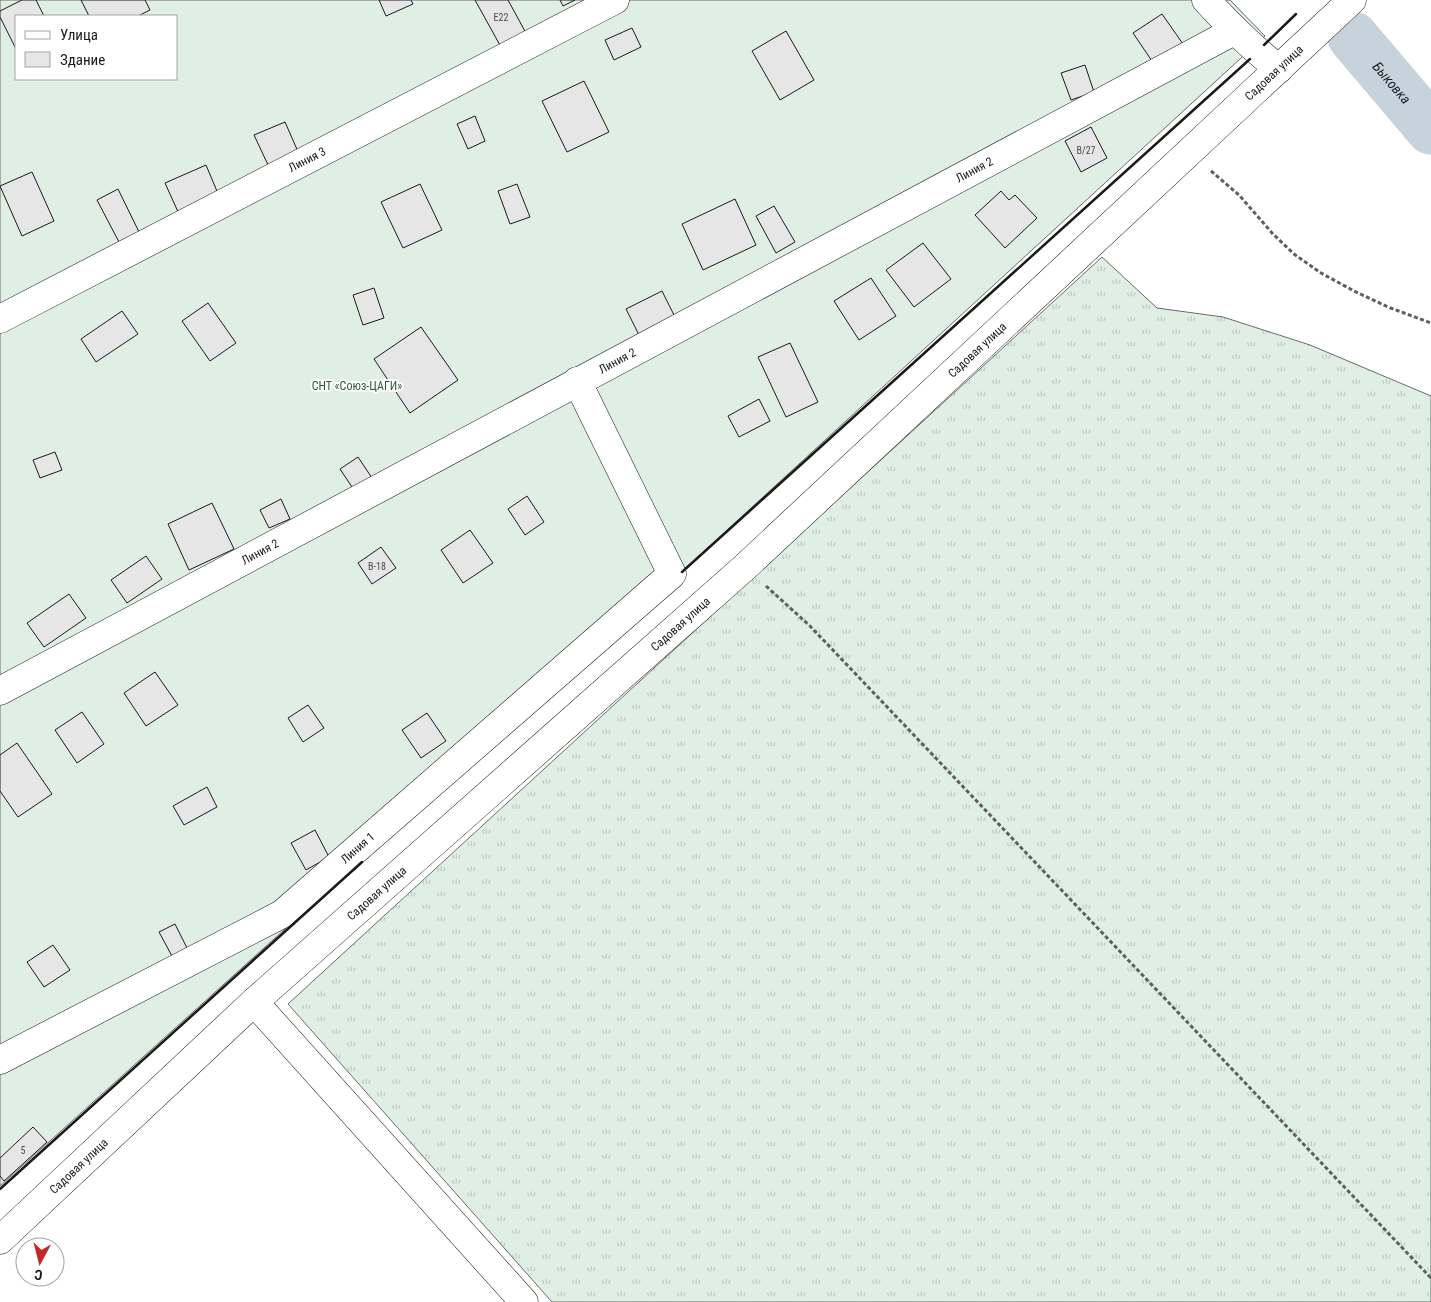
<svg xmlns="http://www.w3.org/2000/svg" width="1431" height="1302" viewBox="0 0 1431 1302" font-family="'Roboto Condensed',sans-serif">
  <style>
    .grass { fill: url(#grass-tufts); stroke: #6a6a6a }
    .garden { fill: #e0efe3; stroke: #6a6a6a; fill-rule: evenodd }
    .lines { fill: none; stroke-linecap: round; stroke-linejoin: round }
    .river { stroke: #c6d2dc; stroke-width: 51 }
    .building { fill: #e6e6e6; stroke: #1a1a1a }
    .minor-casing { stroke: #1a1a1a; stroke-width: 29 }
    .path { stroke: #5f5f5f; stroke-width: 3; stroke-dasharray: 4 2.5; stroke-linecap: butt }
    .minor { stroke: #fff; stroke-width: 28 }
    .wall { stroke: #1a1a1a; stroke-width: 2.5 }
    .labels { text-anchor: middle; stroke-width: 4; stroke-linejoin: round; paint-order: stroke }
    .number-label { font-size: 10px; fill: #4d4d4d }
    .street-label { font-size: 12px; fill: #1a1a1a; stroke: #fff }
    .park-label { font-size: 12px; fill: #2b5a34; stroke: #fff }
    .water-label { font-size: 14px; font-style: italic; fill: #1a1a1a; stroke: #fff }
  </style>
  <defs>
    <pattern id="grass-tufts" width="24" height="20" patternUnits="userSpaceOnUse" patternTransform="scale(1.25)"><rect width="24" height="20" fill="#e0efe3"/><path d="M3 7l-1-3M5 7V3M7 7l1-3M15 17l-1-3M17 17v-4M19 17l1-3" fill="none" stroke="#c0ccc2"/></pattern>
  </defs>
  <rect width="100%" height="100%" fill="#fff"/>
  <!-- grass -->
  <path class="grass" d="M1102 257 1157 308 1223 317 1310 345 1431 396V1302H552L288 1004Z"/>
  <!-- garden -->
  <path class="garden" d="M0 0H1230L1265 36 701 554 0 1186ZM16 16H176V79H16Z"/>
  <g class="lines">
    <!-- river -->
    <path class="river" id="s1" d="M1353 37 1431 129"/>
  </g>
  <!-- building -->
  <path class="building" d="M22 0H36L44 16H16V49L0 17V11Z
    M81 0H145L150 10 138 16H89Z
    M379 0H411L413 4 386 16Z
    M475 0H508L526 33 501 47Z
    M560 0H575L563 6Z
    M1162 14 1183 44 1154 64 1133 33Z
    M632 28 641 47 614 60 605 40Z
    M786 31 814 80 780 100 752 51Z
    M1085 65 1094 92 1071 100 1061 73Z
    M584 81 609 132 567 152 542 101Z
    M475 116 485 141 468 149 457 124Z
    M285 122 299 154 269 167 254 135Z
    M1091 127 1107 158 1081 172 1065 141Z
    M206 165 219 196 179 214 165 183Z
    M32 172 54 221 22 236 0 186Z
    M420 184 442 230 403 248 381 202Z
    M517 184 530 217 510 224 498 191Z
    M118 189 139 232 119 242 97 200Z
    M1001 191 1009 200 1015 195 1037 218 1005 248 975 215Z
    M735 199 756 245 703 270 682 224Z
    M774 206 795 242 776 253 756 216Z
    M923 243 951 279 914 307 886 270Z
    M871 278 896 316 859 340 834 301Z
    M374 288 384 318 363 325 353 295Z
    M662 291 675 317 639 335 626 309Z
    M208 303 236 343 210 361 182 321Z
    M122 311 138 334 96 362 81 339Z
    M421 327 458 380 410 413 374 359Z
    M790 343 818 402 786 417 758 357Z
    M759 399 770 421 739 437 728 416Z
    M55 452 62 470 40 478 33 460Z
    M358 457 372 478 354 490 340 469Z
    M527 496 544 522 525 535 508 509Z
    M281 499 290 519 269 528 260 510Z
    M212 503 234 549 189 570 168 524Z
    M470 530 493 563 463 583 441 550Z
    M381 547 396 568 372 584 358 563Z
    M146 556 162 579 127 603 111 580Z
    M69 594 86 618 44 647 27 623Z
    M155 672 178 705 146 726 124 693Z
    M308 705 324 728 303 742 288 718Z
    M82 712 104 744 77 763 55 730Z
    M427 713 446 741 421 758 402 730Z
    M17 743 52 794 18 817 0 791V755Z
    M207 787 217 807 184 825 173 806Z
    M315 830 329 857 306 870 291 843Z
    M175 924 188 950 173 958 159 932Z
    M53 945 70 970 44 987 27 962Z
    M33 1127 47 1142 4 1181 0 1176V1158Z"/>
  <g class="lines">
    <!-- minor casing -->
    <g class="minor-casing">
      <g id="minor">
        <path d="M1206 0C1229 25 1252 48 1279 69"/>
        <path id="s2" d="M0 319 615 0"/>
        <path id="s3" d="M0 691 1234 31"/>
        <path d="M254 1002 524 1302"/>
        <path id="s4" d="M0 1060 282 914 672 574 577 381"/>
        <path id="s5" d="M0 1240 254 1002 745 567 1352 0"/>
      </g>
    </g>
    <!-- path -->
    <path class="path" d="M1211 171 1239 195 1273 234 1294 254 1321 273 1354 291 1388 307 1431 323
      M766 586 810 626 1431 1278"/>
    <!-- minor -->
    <use href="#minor" class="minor"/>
    <!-- wall -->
    <path class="wall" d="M1264 45 1296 14
      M682 572 1250 59
      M0 1189 362 862"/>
  </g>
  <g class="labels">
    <!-- number labels -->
    <g class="number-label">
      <text x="501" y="21">Е22</text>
      <text x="1086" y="154">В/27</text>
      <text x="377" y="570">В-18</text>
      <text x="23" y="1154">5</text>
    </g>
    <!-- street labels -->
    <g class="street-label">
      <text dy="4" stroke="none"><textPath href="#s5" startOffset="1728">Садовая улица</textPath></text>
      <text dy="4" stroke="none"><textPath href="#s2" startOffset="346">Линия 3</textPath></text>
      <text dy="4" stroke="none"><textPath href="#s3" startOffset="1105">Линия 2</textPath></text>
      <text dy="4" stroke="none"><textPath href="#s5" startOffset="1322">Садовая улица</textPath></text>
      <text dy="4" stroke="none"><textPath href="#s3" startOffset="700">Линия 2</textPath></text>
      <text dy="4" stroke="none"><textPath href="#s3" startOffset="295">Линия 2</textPath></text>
      <text dy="4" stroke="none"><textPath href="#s5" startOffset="918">Садовая улица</textPath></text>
      <text dy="4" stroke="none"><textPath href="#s4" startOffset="418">Линия 1</textPath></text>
      <text dy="4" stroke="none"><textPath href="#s5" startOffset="512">Садовая улица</textPath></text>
      <text dy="4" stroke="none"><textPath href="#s5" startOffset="108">Садовая улица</textPath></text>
    </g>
    <!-- park labels -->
    <g class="park-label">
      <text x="357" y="390">СНТ «Союз-ЦАГИ»</text>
    </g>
    <!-- water labels -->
    <g class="water-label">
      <text dy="5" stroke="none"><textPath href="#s1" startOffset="60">Быковка</textPath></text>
    </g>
  </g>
  <!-- legend -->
  <rect x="15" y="15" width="162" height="65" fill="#ffffff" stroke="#a3a3a3"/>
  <rect x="25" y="31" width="25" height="8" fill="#ffffff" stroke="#a3a3a3"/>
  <text x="60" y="40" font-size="15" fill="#1a1a1a">Улица</text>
  <rect x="25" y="52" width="25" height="15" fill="#e6e6e6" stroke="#a3a3a3"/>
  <text x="60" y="65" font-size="15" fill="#1a1a1a">Здание</text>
  <!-- north arrow -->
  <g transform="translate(40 1262) rotate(187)"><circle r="24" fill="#ffffff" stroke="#a3a3a3"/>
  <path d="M0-4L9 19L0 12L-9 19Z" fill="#c62828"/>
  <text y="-8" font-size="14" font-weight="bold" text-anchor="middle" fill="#1a1a1a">С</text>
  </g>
</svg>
